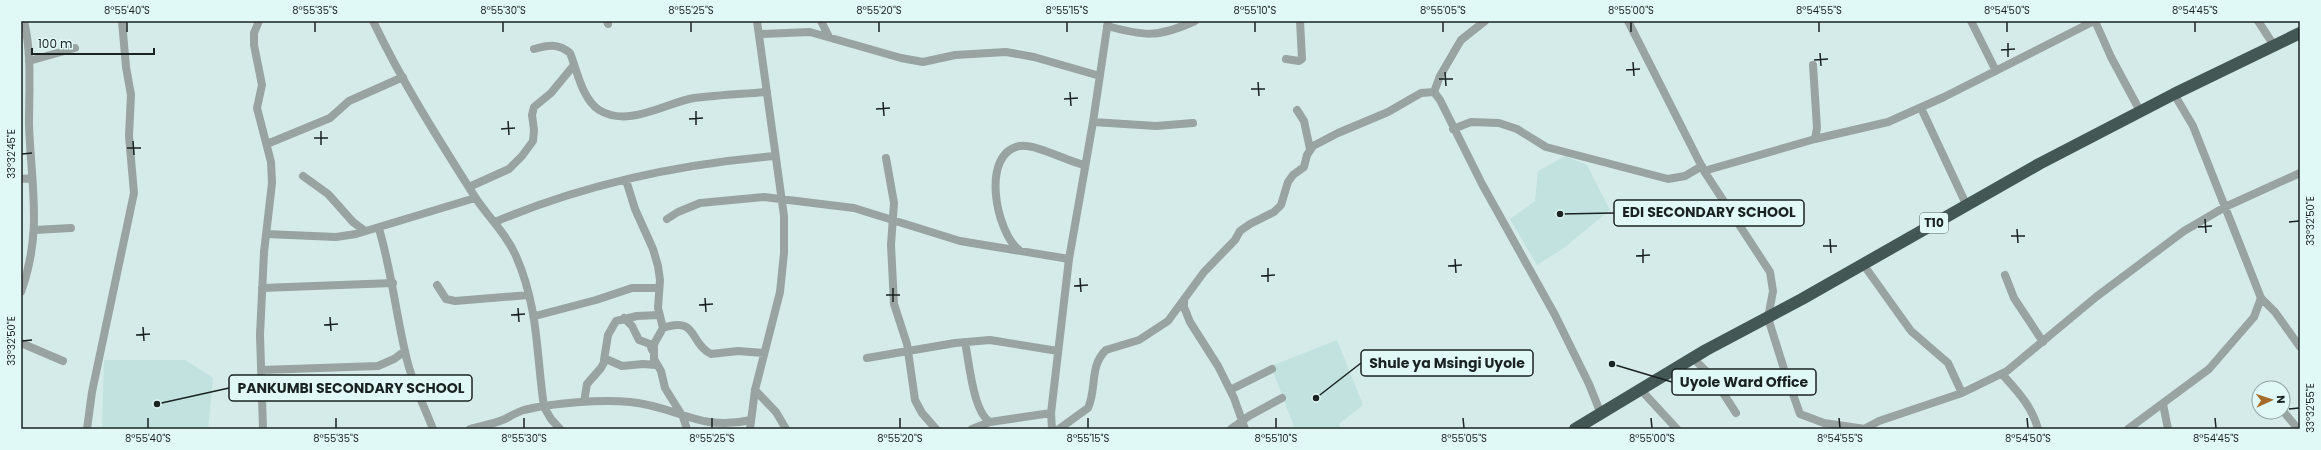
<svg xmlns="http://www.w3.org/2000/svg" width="2321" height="450" viewBox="0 0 2321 450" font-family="Poppins,sans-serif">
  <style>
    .built { fill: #c1e2df }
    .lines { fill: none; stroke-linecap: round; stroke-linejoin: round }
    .minor { stroke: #99a3a2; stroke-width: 8 }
    .highway { stroke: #435755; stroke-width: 12 }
    .ticks { fill: none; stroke: #1a2322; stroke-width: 1.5 }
    .labels { text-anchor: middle; stroke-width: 4; stroke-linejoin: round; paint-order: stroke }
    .shield { fill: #e1f9f6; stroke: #566362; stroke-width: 1 }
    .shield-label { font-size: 12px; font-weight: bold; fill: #1a2322 }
    .leader { fill: none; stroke: #1a2322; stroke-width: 1.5 }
    .callout-dot { fill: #1a2322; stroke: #e1f9f6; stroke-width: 1.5 }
    .callout { fill: #e1f9f6; stroke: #1a2322; stroke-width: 1.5 }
    .callout-label { font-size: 14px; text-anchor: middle; font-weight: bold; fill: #1a2322 }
    .neatline { fill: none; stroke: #1a2322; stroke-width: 1.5 }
    .ticks-label { font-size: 10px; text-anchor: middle; fill: #1a2322 }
  </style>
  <rect width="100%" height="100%" fill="#d4ebe9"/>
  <!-- built -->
  <path class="built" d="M1565 156 1587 165 1610 210 1564 248 1537 265 1510 219 1535 201 1538 171Z
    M1337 340 1363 405 1339 424 1341 429H1295L1271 366Z
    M104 360H185L213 378 208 429H102Z"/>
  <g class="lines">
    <!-- minor -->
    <path class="minor" d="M259 21 254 33V45L262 85 257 108 271 162 272 183 264 252 260 335 263 429
      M373 21C402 82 439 140 475 197 488 217 506 233 516 256 539 309 536 353 544 407L551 419 560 429
      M607 21 608 24
      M821 21 829 37
      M1628 21 1704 171 1770 272 1773 291 1768 318 1784 369 1800 414 1824 423 1865 429
      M1971 21 1996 71
      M2095 21 2111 57 2140 111
      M2258 21 2273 44
      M1107 26C1144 36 1158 38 1195 21
      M759 34 810 32 901 58 923 62 955 55 1006 52 1034 57 1100 76
      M534 49C548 45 558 43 570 53 577 70 582 99 599 110 628 128 665 103 694 98 718 95 743 94 767 92
      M1286 59 1299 61 1302 59 1300 21
      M29 61 75 48
      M1813 65 1817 128 1815 139
      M1434 92 1440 76 1461 40 1485 21
      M1921 108 1966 204
      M1297 110 1304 121 1310 149
      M1093 122 1156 126 1193 123
      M1453 129 1471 122 1499 123 1517 129 1546 147 1668 179 1685 176 1702 166
      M267 144 330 118 349 101 403 77
      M886 158 894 203 891 245 894 304 907 344 915 400 922 413 936 429
      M1704 171 1815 139 1888 122 1944 97 2094 21
      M303 176 328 194 353 222 365 231
      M21 179 32 178
      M626 180 635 209 653 249 658 266 660 280 658 308 663 328 654 344V359L661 371 665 388 683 417 687 429
      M469 187 509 169 522 156 533 141 534 130 532 115 534 107 551 93 574 65
      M667 219 678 212 700 203 764 197 854 208 960 241 1069 259
      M495 222C582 185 680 164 775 156
      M379 229C392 272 396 316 407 360 413 384 424 406 433 429
      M35 230 71 228
      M266 234 336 237 356 234 475 198
      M1019 250C996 232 980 153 1020 146 1036 144 1067 161 1084 165
      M1863 264 1911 331 1948 363 1962 393
      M2005 275 2014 298 2043 342
      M437 285 446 299 455 301 529 295
      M262 288 393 283
      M21 292C43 231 31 186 29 124 29 90 32 54 24 21
      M2261 298 2275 312 2300 347
      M1184 300V307L1190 322 1218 366 1234 398 1245 429
      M535 316 596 300 632 288H659
      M624 318 632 326 639 340 650 344 652 350
      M663 328C698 316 689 343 711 354L738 351 764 353
      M965 342C969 361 973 412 990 422
      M21 343 63 361
      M867 358 955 343 990 340 1058 351
      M1693 358 1714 379 1736 413
      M604 360 608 335 616 321 637 316 659 315
      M261 370 378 366 394 359 405 351
      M2002 374C2017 391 2032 406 2038 429
      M755 390 776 412 786 429
      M1230 390 1272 369
      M1641 390 1677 429
      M584 402 587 384 601 368 606 359 622 366 643 364 656 365
      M2163 404 2168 429
      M2283 411 2298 429
      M87 429 92 392 134 193 129 136 131 95 126 67 122 21
      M470 429C481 426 494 424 505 419 511 416 517 412 524 410 552 403 601 399 630 402 677 406 698 432 751 420
      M750 429 755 390 780 292 784 253V216L757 21
      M972 429 990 422 1051 413
      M1052 429 1051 413 1069 259 1093 122 1108 21
      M1059 429 1088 408C1097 389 1089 366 1106 350L1139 340 1168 321 1204 272 1235 240 1240 231 1250 224 1274 212 1281 205 1288 182 1293 175 1304 167 1307 155 1313 146 1338 133 1388 112 1421 93 1434 92 1440 100 1482 184 1555 315 1589 384 1601 414
      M1231 429 1249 416 1282 398
      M1864 429 1879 421 1962 393 2007 371 2096 297 2184 231 2225 207 2300 173
      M2128 429 2209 369 2254 317 2261 298 2193 126 2174 94"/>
    <!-- highway -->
    <path class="highway" d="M1575 429 1706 350 1802 299 2039 164 2174 94 2300 33"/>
  </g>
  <!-- ticks -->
  <path class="ticks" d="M127 22V32M315 22V32M503 22V32M691 22V32M879 22V32M1067 22V32M1255 22V32M1443 22V32M1631 22V32M1819 22V32M2007 22V32M2195 22V32M2008 43V57M2001 50 2015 49M1820 53 1821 66M1814 60 1828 59M1633 62 1634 76M1626 70 1640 69M1445 72 1446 86M1439 79H1453M1258 82 1259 96M1251 89H1265M1070 92 1071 106M1064 99 1078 98M883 102 884 116M876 109 890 108M696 111V125M689 119 703 118M508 121 509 135M501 129 515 128M321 131V145M314 138H328M133 141 134 155M127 148H141M22 154 32 153M2205 219 2206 233M2289 222 2299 221M2198 227 2212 226M2017 229 2018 243M2011 236H2025M1830 239 1831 253M1823 246H1837M1643 249V263M1636 256 1650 255M1455 259 1456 273M1448 266 1462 265M1268 268V282M1261 276 1275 275M1080 278 1081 292M1074 286 1088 285M893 288V302M886 295H900M705 298 706 312M699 305 713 304M518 308 519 322M511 315 525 314M330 317 331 331M324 325 338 324M143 327 144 341M136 335 150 334M22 341 32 340M2289 409 2299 408M148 418V428M336 418V428M524 418V428M712 418V428M900 418V428M1088 418V428M1276 418V428M1463 418 1464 428M1651 418 1652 428M1839 418 1840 428M2027 418 2028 428M2215 418 2216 428"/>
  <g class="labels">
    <!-- shield labels -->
    <rect class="shield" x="1920" y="213" width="28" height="20" rx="3"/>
    <g class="shield-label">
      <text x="1934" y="227">T10</text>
    </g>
  </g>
  <!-- callouts -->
  <path class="leader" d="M1560 214L1614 213M1316 398L1361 363M1612 364L1672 382M157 404L229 388"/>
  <g class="callout-dot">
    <circle cx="1560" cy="214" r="4"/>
    <circle cx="1316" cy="398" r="4"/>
    <circle cx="1612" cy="364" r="4"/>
    <circle cx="157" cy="404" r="4"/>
  </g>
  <g class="callout">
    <rect x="1614" y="200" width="190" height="26" rx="4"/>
    <rect x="1361" y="350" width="172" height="26" rx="4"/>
    <rect x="1672" y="369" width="144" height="26" rx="4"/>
    <rect x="229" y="375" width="243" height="26" rx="4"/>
  </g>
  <g class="callout-label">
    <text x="1709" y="217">EDI SECONDARY SCHOOL</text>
    <text x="1447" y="368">Shule ya Msingi Uyole</text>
    <text x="1744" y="387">Uyole Ward Office</text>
    <text x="351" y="393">PANKUMBI SECONDARY SCHOOL</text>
  </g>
  <!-- border -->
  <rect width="2321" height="450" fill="none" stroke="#e1f9f6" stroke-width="44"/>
  <!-- north arrow -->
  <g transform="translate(2271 400) rotate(87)"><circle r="19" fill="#e1f9f6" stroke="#91a3a1"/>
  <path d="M0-3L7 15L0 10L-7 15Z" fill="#a56b2a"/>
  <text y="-6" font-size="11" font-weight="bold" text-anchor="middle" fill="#1a2322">N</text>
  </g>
  <!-- scale -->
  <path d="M32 48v6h122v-6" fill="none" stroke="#1a2322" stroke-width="2"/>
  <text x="38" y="48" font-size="12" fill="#1a2322" stroke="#e1f9f6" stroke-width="3" paint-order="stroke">100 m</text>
  <rect x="22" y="22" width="2277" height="406" class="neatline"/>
  <g class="ticks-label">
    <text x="127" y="14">8°55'40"S</text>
    <text x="315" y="14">8°55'35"S</text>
    <text x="503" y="14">8°55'30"S</text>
    <text x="691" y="14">8°55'25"S</text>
    <text x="879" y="14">8°55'20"S</text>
    <text x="1067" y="14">8°55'15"S</text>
    <text x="1255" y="14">8°55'10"S</text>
    <text x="1443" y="14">8°55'05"S</text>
    <text x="1631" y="14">8°55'00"S</text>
    <text x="1819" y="14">8°54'55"S</text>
    <text x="2007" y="14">8°54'50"S</text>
    <text x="2195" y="14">8°54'45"S</text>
    <text transform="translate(11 154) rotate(-90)" y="4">33°32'45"E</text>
    <text transform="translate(2310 221) rotate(-90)" y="4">33°32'50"E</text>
    <text transform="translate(11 341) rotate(-90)" y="4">33°32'50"E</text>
    <text transform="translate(2310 408) rotate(-90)" y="4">33°32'55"E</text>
    <text x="148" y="442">8°55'40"S</text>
    <text x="336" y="442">8°55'35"S</text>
    <text x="524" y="442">8°55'30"S</text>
    <text x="712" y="442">8°55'25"S</text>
    <text x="900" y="442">8°55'20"S</text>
    <text x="1088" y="442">8°55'15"S</text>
    <text x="1276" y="442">8°55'10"S</text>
    <text x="1464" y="442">8°55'05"S</text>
    <text x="1652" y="442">8°55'00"S</text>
    <text x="1840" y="442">8°54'55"S</text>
    <text x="2028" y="442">8°54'50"S</text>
    <text x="2216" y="442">8°54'45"S</text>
  </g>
</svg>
